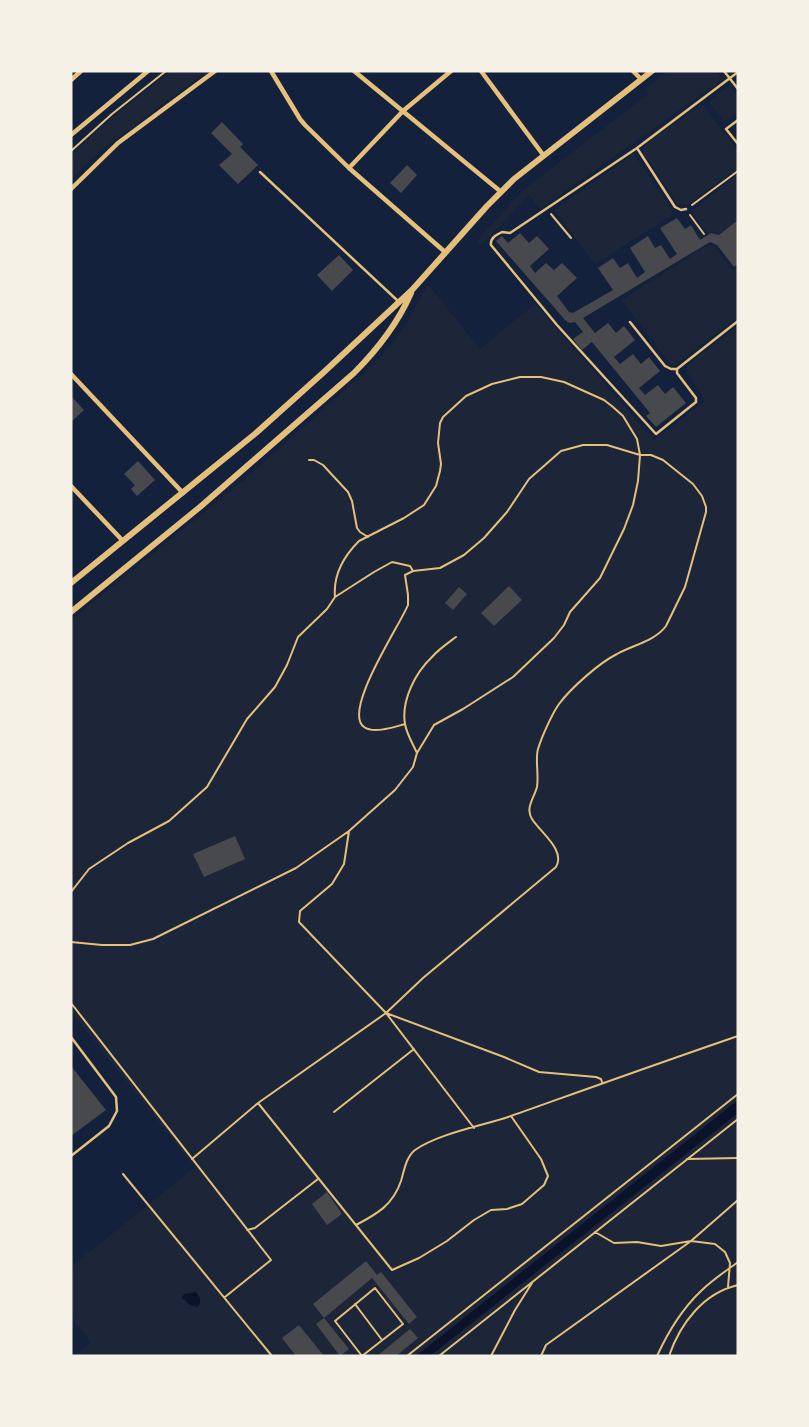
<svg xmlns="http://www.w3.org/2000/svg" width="809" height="1427" viewBox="0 0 809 1427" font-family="'Crimson Pro',serif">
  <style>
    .green { fill: #1d2539 }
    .water { fill: #0b132b }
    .building { fill: #48494c }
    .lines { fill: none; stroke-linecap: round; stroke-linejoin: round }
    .path { stroke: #e5c07b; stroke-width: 2 }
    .service { stroke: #e5c07b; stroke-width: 2.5 }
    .minor { stroke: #e5c07b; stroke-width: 4.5 }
    .secondary { stroke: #e5c07b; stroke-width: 6 }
  </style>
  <rect width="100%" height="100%" fill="#14213d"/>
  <!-- green -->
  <path class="green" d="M171 71H207L100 151 71 179V155L114 116Z
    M667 71H715L722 80 540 209 529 195 481 246 477 241 522 191 648 94 645 89Z
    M730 86 738 97V112L724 122 709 101Z
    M702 104 738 151V168L690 203C685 206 682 206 677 203L643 152 645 144Z
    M634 154 674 214 595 264 554 210Z
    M738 174V220L719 235 713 232 708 234 692 212 693 210Z
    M708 245 715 247 733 270 736 268 738 269V317L673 366 670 364 622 300Z
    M428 284 480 349 535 304 654 440 705 401 688 373 687 365 738 326V1356H75L91 1342 71 1317V1267L195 1167 71 1012V620L243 481 369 368 392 344 407 322Z"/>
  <!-- water -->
  <path class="water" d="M738 1100V1113L430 1356H416Z
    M196 1292 200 1298V1304L197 1307 190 1305 182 1298 184 1294Z"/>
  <!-- building -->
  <path class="building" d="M222 122 243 144 240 147 258 165 238 184 219 165 232 154 211 133Z
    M407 165 417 175 401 193 390 183Z
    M677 218 685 229 691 225 700 240 711 233 719 235 738 220V264L734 267 717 245 710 242 583 318 595 333 608 323 616 333 624 326 635 340 614 357 620 364 633 354 641 364 649 357 660 371 639 388 645 395 658 385 665 394 673 387 686 403 656 427 646 416 650 413 592 342 582 350 573 339 583 332 575 322 570 323 566 321 496 241 502 236 508 243 520 233 529 243 537 236 549 249 530 266 535 273 546 263 554 270 562 263 577 278 557 296 569 312 573 313 613 290 598 268 613 258 620 268 628 263 637 278 645 272 630 248 648 236 655 248 661 245 670 259 677 254 660 228Z
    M339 255 353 270 332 291 317 275Z
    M71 396 84 410 71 422Z
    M138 461 155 480 137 496 131 489 135 485 124 474Z
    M509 586 522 600 494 626 481 613Z
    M459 587 467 594 453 610 445 603Z
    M235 836 245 859 204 877 193 854Z
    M71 1066 106 1110 71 1136Z
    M327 1192 342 1214 327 1225 312 1204Z
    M366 1261 377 1275 381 1272 417 1317 409 1324 372 1278 324 1318 313 1304Z
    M324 1318 349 1349 340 1356 316 1324Z
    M299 1325 324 1356H296L282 1338Z
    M410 1329 418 1338 396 1356H377Z"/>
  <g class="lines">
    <!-- path -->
    <path class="path" d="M71 151 112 114 166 71
      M692 205 738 171
      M551 214 571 238
      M690 215 704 234
      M309 460H314L323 465 348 492 352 501 357 528 360 532 368 537
      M417 753C413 744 407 735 405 724 401 701 415 673 432 657 439 649 448 643 456 637
      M349 831 344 864 332 884 300 911 299 922 386 1013 474 1128
      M71 892 89 869 128 843 169 821 207 787 247 719 275 687 287 665 298 637 327 609 335 597 374 572 392 562 410 566 413 571
      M71 942 102 945H130L153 939 296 868 349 831 395 790 413 767 417 753 434 725 463 709 513 677 554 638 564 625 570 612 600 578 624 529 633 505 638 481 640 455 637 439 623 416 613 407 604 400 564 382 541 377H520L492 384 466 396 443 417 440 423 438 443 441 464 440 471 436 486 424 505 404 518 359 541C343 557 333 575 335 597
      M71 1003 271 1260 225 1297
      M386 1013 504 1057 539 1072 596 1077 601 1079 602 1082
      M258 1103 392 1270 419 1258 447 1241 474 1220 491 1210 507 1209 522 1204 544 1185 548 1176 541 1159 511 1116
      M334 1112 414 1049
      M192 1159 258 1103 386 1013 423 978 556 867C566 850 540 832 532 819 525 808 534 798 537 787 539 774 535 759 538 749 542 736 552 714 559 704 571 688 599 663 617 654 633 645 655 641 666 626L685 587 706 512V507L702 496 693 484 663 460 651 455H640L607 445H583L561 451 529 479 507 512 484 538 464 555 440 568 413 571 405 575 408 595V605C400 625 342 711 364 727 374 734 394 727 405 724
      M687 1159 738 1158
      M123 1174 272 1356
      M356 1225C377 1214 393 1205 401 1181 404 1171 406 1157 415 1150 440 1133 482 1126 511 1116 587 1089 662 1062 738 1036
      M247 1230 255 1228 318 1179
      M595 1232 614 1243 637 1242 661 1246 691 1241 715 1244 725 1252 730 1263 728 1287
      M355 1304 382 1340
      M362 1356 335 1321 375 1288 403 1324 362 1356
      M407 1356 738 1094
      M439 1356 738 1119
      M491 1356 515 1310 532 1283
      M541 1356 546 1345 691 1241 738 1200
      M657 1356C668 1332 682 1309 701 1291 712 1280 726 1271 738 1262
      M669 1356C680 1324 703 1293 738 1285"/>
    <!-- service -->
    <path class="service" d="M724 71 738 89
      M738 72 637 148 510 233 502 232C496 235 490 238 491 245L557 325 656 434 696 402V398L677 373V369L738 321
      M738 120 726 129 738 144
      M637 148 675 207 681 210 686 209
      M260 172 398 301
      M630 322 665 366 671 369H677
      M71 1037 116 1097 117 1111 109 1126 71 1156"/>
    <!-- minor -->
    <path class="minor" d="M271 71 300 119 305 125 349 168 445 252
      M354 71 500 191
      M481 71 544 156
      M633 71 641 79
      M71 80 81 71
      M71 135 148 71
      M349 168 403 111 451 71
      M71 189 118 143 215 71
      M71 374 183 493
      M71 486 123 541"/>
    <!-- secondary -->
    <path class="secondary" d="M71 583 256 433 324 372 412 290 487 206 514 179 652 71
      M71 612 200 507 354 373C378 349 397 325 411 293"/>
  </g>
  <!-- border -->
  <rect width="809" height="1427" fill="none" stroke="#f6f1e7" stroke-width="145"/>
</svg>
